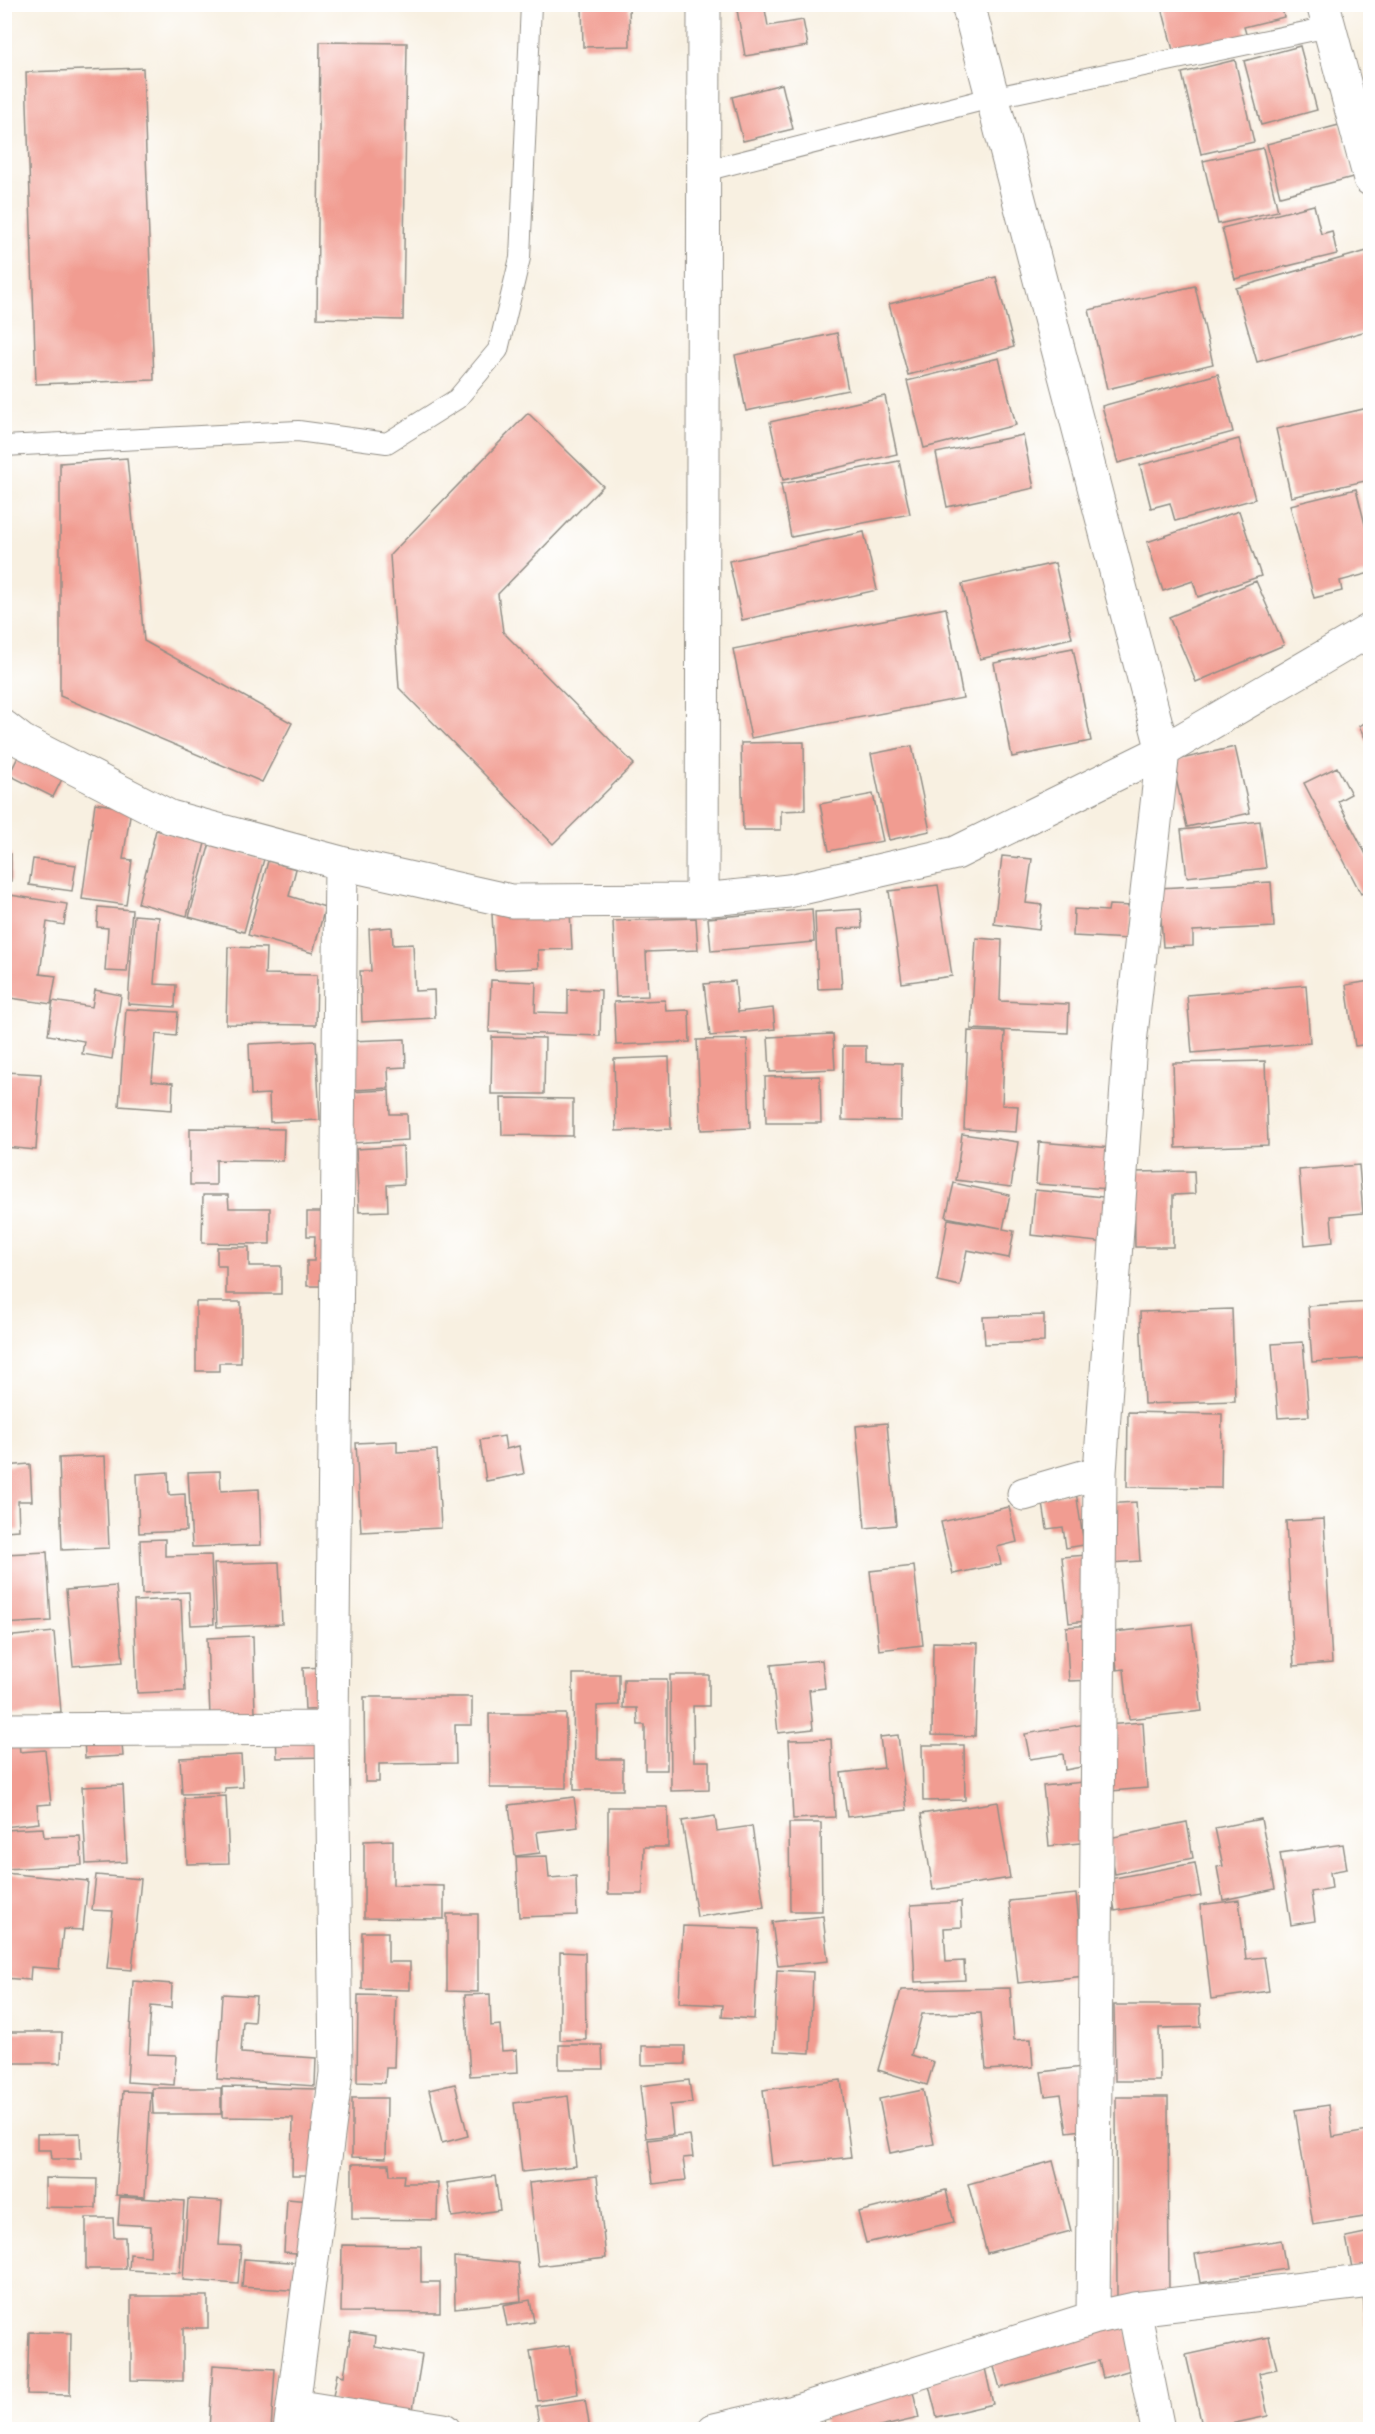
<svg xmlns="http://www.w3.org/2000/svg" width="1375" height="2434" viewBox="0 0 1375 2434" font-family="'IM FELL Double Pica',serif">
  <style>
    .building { fill: #f19c91 }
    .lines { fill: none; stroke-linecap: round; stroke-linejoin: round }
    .service-casing { stroke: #928e86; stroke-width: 22 }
    .minor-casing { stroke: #928e86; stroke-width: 35 }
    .service { stroke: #fff; stroke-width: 20 }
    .minor { stroke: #fff; stroke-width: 33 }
  </style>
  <rect width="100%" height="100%" fill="#fff"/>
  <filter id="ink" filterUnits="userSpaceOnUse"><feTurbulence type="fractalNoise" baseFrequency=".0167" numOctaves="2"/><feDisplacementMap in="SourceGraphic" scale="12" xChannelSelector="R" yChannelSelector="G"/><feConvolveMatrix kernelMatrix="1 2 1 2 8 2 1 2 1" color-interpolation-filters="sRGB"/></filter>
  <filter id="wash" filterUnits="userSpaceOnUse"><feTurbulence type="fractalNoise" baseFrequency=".008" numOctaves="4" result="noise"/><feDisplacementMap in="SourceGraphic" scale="24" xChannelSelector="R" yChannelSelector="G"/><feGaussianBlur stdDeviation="1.35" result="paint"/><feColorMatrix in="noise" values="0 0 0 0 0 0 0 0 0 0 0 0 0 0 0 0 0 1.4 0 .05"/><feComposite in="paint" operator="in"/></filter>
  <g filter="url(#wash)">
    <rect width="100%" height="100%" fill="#f8f0e1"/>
    <g id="blocks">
      <!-- building -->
      <path class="building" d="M582 4H629L630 46 583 47Z
        M736 4H764L768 26 803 20 808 46 745 56Z
        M1161 4H1281L1284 17 1244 27 1247 37 1174 54Z
        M320 42 407 43 403 320 317 318Z
        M1300 46 1317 110 1261 125 1244 61Z
        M1235 60 1254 142 1201 154 1182 73Z
        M143 68 154 380 36 384 26 72Z
        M782 84 793 129 743 141 732 97Z
        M1339 125 1353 177 1280 196 1267 144Z
        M1263 148 1278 211 1218 224 1203 161Z
        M1314 205 1321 234 1332 231 1337 254 1235 279 1222 228Z
        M1367 251 1370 263V330L1257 362 1236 288Z
        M996 277 1014 347 908 375 889 304Z
        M1195 286 1213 364 1107 389 1089 310Z
        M837 333 848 390 746 411 735 355Z
        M999 358 1016 425 924 448 907 381Z
        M1218 374 1233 432 1118 463 1102 406Z
        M885 396 897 454 783 480 770 422Z
        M1368 408 1370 421V480L1291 497 1276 429Z
        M528 413 603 486 498 594 503 632 634 764 553 844 399 688 390 555Z
        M1023 435 1034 488 947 507 936 453Z
        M1239 439 1255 499 1175 521 1170 503 1151 508 1140 465Z
        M127 458 144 641 292 723 262 782 60 696V463Z
        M899 461 910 514 791 537 781 484Z
        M1356 489 1370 544V573L1340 581 1342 591 1314 598 1290 505Z
        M1239 511 1261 576 1198 597 1193 581 1163 591 1147 542Z
        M864 532 877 590 742 620 729 561Z
        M1055 563 1072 638 980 659 962 584Z
        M1256 581 1284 645 1196 682 1169 617Z
        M946 608 963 698 751 738 733 649Z
        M1073 648 1091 741 1012 757 994 663Z
        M1370 720V748L1359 726Z
        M804 742 805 810 781 811V830H743L741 743Z
        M912 746 930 831 889 840 871 754Z
        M1235 747 1250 813 1187 827 1172 761Z
        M22 749 66 771 53 797 9 775Z
        M1337 767 1351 794 1338 801 1370 862V888L1361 894 1304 783Z
        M873 794 883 841 829 851 820 804Z
        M95 803 131 809 123 859 132 860 126 905 82 899Z
        M1260 821 1266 868 1187 877 1181 830Z
        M156 830 205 843 187 916 138 903Z
        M210 843 264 859 244 932 189 917Z
        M4 854H11V881H4Z
        M1002 856 1032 859 1026 903 1042 905 1039 930 994 924Z
        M33 859 76 865 72 891 29 885Z
        M268 861 296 869 289 896 325 907 313 953 248 935Z
        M1271 882 1274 927 1193 931V946L1163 947 1159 888Z
        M938 885 952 976 902 983 889 891Z
        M4 894 67 904 64 925 47 922 40 974 56 976 51 1004 4 997Z
        M1109 905 1132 906 1130 939 1073 936 1074 909 1108 911Z
        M98 907 132 910 127 972 105 971 108 928 97 927Z
        M812 909 814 942 711 951 708 918Z
        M861 909 862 928 838 929 842 988 818 989 815 912Z
        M570 911 572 949 538 950 539 968 495 970 492 914Z
        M134 915 159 917 154 984 176 985 175 1007 128 1004Z
        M696 918 698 950 646 952 648 996 616 997 613 921Z
        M392 927 393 945 413 944 415 991 434 990 435 1018 362 1022 360 971H371L369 929Z
        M976 938 1002 940 1000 1001 1069 1004 1068 1033 971 1029Z
        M228 947 266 948 265 974 317 975 316 1025 226 1024Z
        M491 980 536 982 535 1012 568 1013V989L601 990 600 1036 489 1032Z
        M735 981 738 1012 773 1008 775 1029 710 1036 704 984Z
        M1370 981V1044L1355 1046 1346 985Z
        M1306 985 1310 1043 1192 1053 1187 995Z
        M95 990 121 995 112 1059 82 1054 84 1041 48 1035 53 1001 92 1007Z
        M665 1000 666 1011 689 1010 690 1042 616 1045 614 1002Z
        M126 1009 178 1012 176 1036 156 1034 152 1081 173 1083 172 1110 119 1106Z
        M968 1031 1005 1032 1002 1105 1018 1106 1016 1132 964 1129Z
        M833 1034 835 1069 770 1072 768 1037Z
        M492 1037 545 1038 544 1094H491Z
        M405 1039 406 1067 388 1068 389 1088 352 1090 350 1041Z
        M747 1039 750 1128 701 1130 697 1040Z
        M316 1041 320 1120 270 1122 269 1094 251 1095 249 1044Z
        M843 1046H866V1062L902 1063 901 1121 842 1120Z
        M669 1057 671 1129 616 1131 614 1059Z
        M1265 1061 1268 1145 1176 1148 1173 1063Z
        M5 1072 41 1074 36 1150 5 1147Z
        M820 1076 821 1123H766L765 1077Z
        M389 1090 390 1114H407L408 1140 351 1143 349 1092Z
        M501 1098 573 1099V1136L502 1135Z
        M190 1128 284 1129 283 1161 216 1160V1185H190Z
        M962 1134 1018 1142 1011 1187 956 1180Z
        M1039 1142 1112 1148 1110 1189 1036 1184Z
        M403 1146 404 1184 387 1185 388 1211 359 1212 356 1149Z
        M1359 1165 1363 1213 1331 1216 1333 1242 1305 1245 1299 1170Z
        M1194 1171 1195 1194 1173 1195V1247H1135L1134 1172Z
        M954 1183 1010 1195 1003 1229 1014 1231 1009 1258 967 1250 960 1286 937 1281 948 1219 1001 1228 946 1217Z
        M1035 1190 1112 1198 1107 1243 1031 1235Z
        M203 1195H228L229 1208H270V1244L202 1243Z
        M307 1212H330V1286H307V1261H314L315 1236H307Z
        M217 1247H249V1266H281V1294H226V1266H217Z
        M196 1302H241V1363H219V1371H196Z
        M1370 1302V1358L1312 1362 1308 1306Z
        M1232 1309 1235 1401 1144 1404 1140 1312Z
        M1044 1315V1342L985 1344 983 1317Z
        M1303 1342 1309 1416 1278 1418 1272 1344Z
        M1128 1412 1222 1414 1221 1488 1127 1487Z
        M887 1423 896 1525 865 1528 856 1426Z
        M504 1436 506 1449 519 1446 524 1474 486 1481 480 1440Z
        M397 1441V1452L437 1450 441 1528 361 1532 356 1443Z
        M105 1456 109 1548 62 1550 59 1458Z
        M30 1464 32 1501H18L19 1530 4 1531V1466Z
        M220 1471 221 1491 259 1489 261 1545 192 1547 188 1472Z
        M168 1472 169 1495 185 1494 186 1531 139 1533 137 1474Z
        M1076 1492 1084 1545 1066 1548 1063 1527 1047 1529 1042 1497Z
        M1136 1502 1140 1561 1109 1563 1105 1504Z
        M1009 1507 1017 1542 997 1547 1001 1564 953 1574 941 1522Z
        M1324 1519 1332 1663 1294 1666 1286 1521Z
        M165 1539V1556L211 1555 214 1624 191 1625 189 1592 142 1594 140 1540Z
        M47 1552 51 1621 4 1624V1554Z
        M1087 1555 1094 1620 1069 1623 1062 1557Z
        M279 1562 282 1624 217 1627 214 1564Z
        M914 1566 923 1645 879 1650 870 1571Z
        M116 1586 123 1662 73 1666 66 1590Z
        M181 1599 185 1691 137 1693 134 1601Z
        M1192 1624 1202 1711 1129 1719 1124 1669 1117 1670 1113 1632Z
        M1092 1625 1094 1680 1069 1681 1066 1627Z
        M54 1632 61 1712 4 1717V1637Z
        M253 1636 255 1714 210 1716 207 1638Z
        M933 1642 978 1643 975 1736 932 1735Z
        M822 1660 825 1688 809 1690 813 1729 778 1733 771 1665Z
        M328 1667 329 1709 305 1710 303 1668Z
        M573 1674H619V1705L597 1706V1759H623V1790H574Z
        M670 1675H709V1706H693L694 1761H709V1790L671 1791Z
        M624 1679H667V1770H645V1725H638L637 1708H623Z
        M364 1697H472V1725H455L456 1763 379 1764V1782H365Z
        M489 1714H566V1788H490Z
        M1143 1722 1147 1788 1111 1791 1107 1725Z
        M1085 1724 1092 1765 1065 1770 1063 1754 1030 1759 1025 1734Z
        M324 1731 325 1757 277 1758 276 1733Z
        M121 1733 123 1756 85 1758 84 1735Z
        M18 1735 20 1752 45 1750 51 1804 37 1805 39 1823 4 1827V1736Z
        M898 1735 907 1810 847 1817 841 1773 884 1768 880 1737Z
        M831 1739 835 1817 793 1819 789 1740Z
        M922 1745H964L965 1800 923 1801Z
        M241 1755 243 1787 225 1788V1793L182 1794 180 1758Z
        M1084 1782 1090 1842 1049 1846 1043 1786Z
        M123 1785 127 1862 86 1864 82 1787Z
        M226 1796 229 1863 187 1864 184 1798Z
        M574 1797 578 1827 537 1832 540 1853 515 1856 509 1805Z
        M998 1802 1010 1878 933 1890 921 1814Z
        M608 1807H668V1847H644L643 1894H608Z
        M715 1816 717 1831 752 1826 764 1907 697 1917 682 1821Z
        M1261 1819 1275 1889 1223 1900 1217 1867 1223 1866 1215 1828Z
        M1187 1822 1193 1858 1115 1874 1109 1838Z
        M789 1823H821L822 1911H790Z
        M43 1828 44 1837 80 1836 82 1865 4 1869V1830Z
        M393 1840V1885L444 1886V1919L364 1918V1841Z
        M1343 1844 1347 1869 1330 1872 1332 1888 1311 1892 1315 1921 1291 1925 1280 1853Z
        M547 1856 549 1878 576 1876 577 1915 519 1917 516 1857Z
        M1195 1863 1201 1896 1115 1911 1109 1879Z
        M4 1873 88 1881 83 1930 63 1929 59 1969 31 1967 30 1980 4 1978Z
        M96 1875 141 1879 132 1970 107 1968 113 1911 92 1910Z
        M1076 1894 1085 1976 1018 1983 1009 1901Z
        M1239 1900 1246 1959 1264 1957 1269 1991 1211 1999 1200 1905Z
        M961 1902 962 1927 944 1928 946 1962 964 1961 965 1980 915 1982 911 1905Z
        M447 1914H478V1992L447 1991Z
        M823 1916 828 1961 778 1966 772 1922Z
        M683 1926 759 1929 754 2019 722 2017 723 2005 679 2003Z
        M362 1932H388V1962H410V1990L362 1989Z
        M560 1952 585 1953 586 2040H560Z
        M777 1970 813 1972 810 2053 774 2051Z
        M133 1981 172 1984 171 2008 151 2006 148 2054 176 2055 174 2085 127 2082Z
        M1010 1988 1014 2040 1031 2039 1033 2067 986 2070 981 2013 922 2014 911 2055 934 2062 927 2085 878 2070 901 1990Z
        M222 1994 256 1996 254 2022 243 2021 241 2053 316 2058 315 2086 217 2079Z
        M490 1994 491 2026 500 2025 502 2051 517 2050 518 2073 470 2076 465 1995Z
        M358 1995 396 1996 394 2068H386L385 2083 357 2082Z
        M1114 2005H1200L1201 2027 1159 2028 1160 2081H1115Z
        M4 2032H62L61 2063H4Z
        M559 2045H602L603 2069H559Z
        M642 2046H685V2064L642 2065Z
        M1082 2067 1090 2129 1067 2132 1061 2094 1045 2096 1041 2072Z
        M689 2080 692 2103 670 2105 673 2135 646 2138 640 2086Z
        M841 2080 851 2157 772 2166 763 2090Z
        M455 2084 468 2136 442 2143 429 2090Z
        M222 2087 319 2089 318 2175H292L293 2118 222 2117Z
        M152 2088H221V2114H153Z
        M923 2090 934 2144 890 2153 879 2099Z
        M123 2091 151 2092 145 2197 116 2195Z
        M568 2096 576 2166 522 2172 514 2103Z
        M1116 2097H1168L1169 2298H1117Z
        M352 2098H387L386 2158 352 2157Z
        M1329 2105 1333 2137 1368 2131 1370 2145V2216L1313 2225 1295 2110Z
        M80 2133 81 2159H52L51 2150H37V2134Z
        M690 2135 693 2157 683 2158 686 2180 653 2184 648 2140Z
        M1053 2161 1071 2231 987 2253 968 2184Z
        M352 2164H389L390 2175H404L403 2183H438L437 2220 352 2219Z
        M495 2176 500 2210 452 2217 447 2183Z
        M597 2176 606 2258 538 2266 529 2183Z
        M45 2178 97 2179 96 2208 45 2207Z
        M946 2190 954 2222 866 2243 858 2212Z
        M120 2197 184 2201 180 2273 129 2270 130 2254 150 2256 151 2226 118 2224Z
        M188 2199 222 2201 219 2245 241 2246 238 2284 183 2280Z
        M287 2199 310 2201 307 2254 284 2252Z
        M86 2218H113L114 2237H125L126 2269H86Z
        M1370 2232V2265L1352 2268 1346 2237Z
        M1281 2240 1286 2269 1200 2283 1195 2254Z
        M342 2245 421 2246V2282H440V2313L341 2312Z
        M454 2257 518 2263 521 2301 455 2308Z
        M244 2259 305 2263 303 2291 242 2287Z
        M1370 2294V2341H1367L1363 2295Z
        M131 2296H208V2328H183V2381L131 2380Z
        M530 2300 534 2322 507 2326 503 2305Z
        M1126 2323 1138 2368 1103 2378 1099 2361 1000 2388 992 2360Z
        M29 2332 71 2333 70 2395 27 2394Z
        M351 2332 376 2336 375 2347 422 2355 412 2416 332 2402 337 2374 344 2376Z
        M1269 2337 1277 2369 1259 2373 1268 2416 1203 2430 1186 2355Z
        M570 2345 578 2394 538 2401 530 2351Z
        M213 2365 275 2369 271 2430H209Z
        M985 2368 993 2404 937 2417 928 2382Z
        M913 2391 919 2418 867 2430H826L822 2411Z
        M585 2399 590 2430H540L536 2406Z"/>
    </g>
  </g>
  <g filter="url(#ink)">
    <use href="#blocks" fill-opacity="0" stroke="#928e86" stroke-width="1.5"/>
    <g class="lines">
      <!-- service casing -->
      <g class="service-casing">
        <path id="service" d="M704 171 991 98 1329 27
          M4 446 298 431 387 443 457 399 498 350 520 258 531 4"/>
      </g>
      <!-- minor casing -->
      <g class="minor-casing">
        <path id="minor" d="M968 4 1163 751 1130 1043 1100 1472 1093 2318
          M1323 4 1370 179
          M4 727 22 741 170 817 341 863 511 901 702 900 789 891 956 853 1163 751 1370 630
          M702 900 704 4
          M1024 1494 1100 1472
          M4 1730 332 1728
          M1134 2309 1158 2430
          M293 2406 444 2430
          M290 2430 336 2073 332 1728 341 863
          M714 2430 794 2412 1093 2318 1134 2309 1370 2281"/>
      </g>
      <!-- service -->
      <use href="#service" class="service"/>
      <!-- minor -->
      <use href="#minor" class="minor"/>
    </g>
  </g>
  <!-- margin -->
  <rect width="1375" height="2434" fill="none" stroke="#fff" stroke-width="24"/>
</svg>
